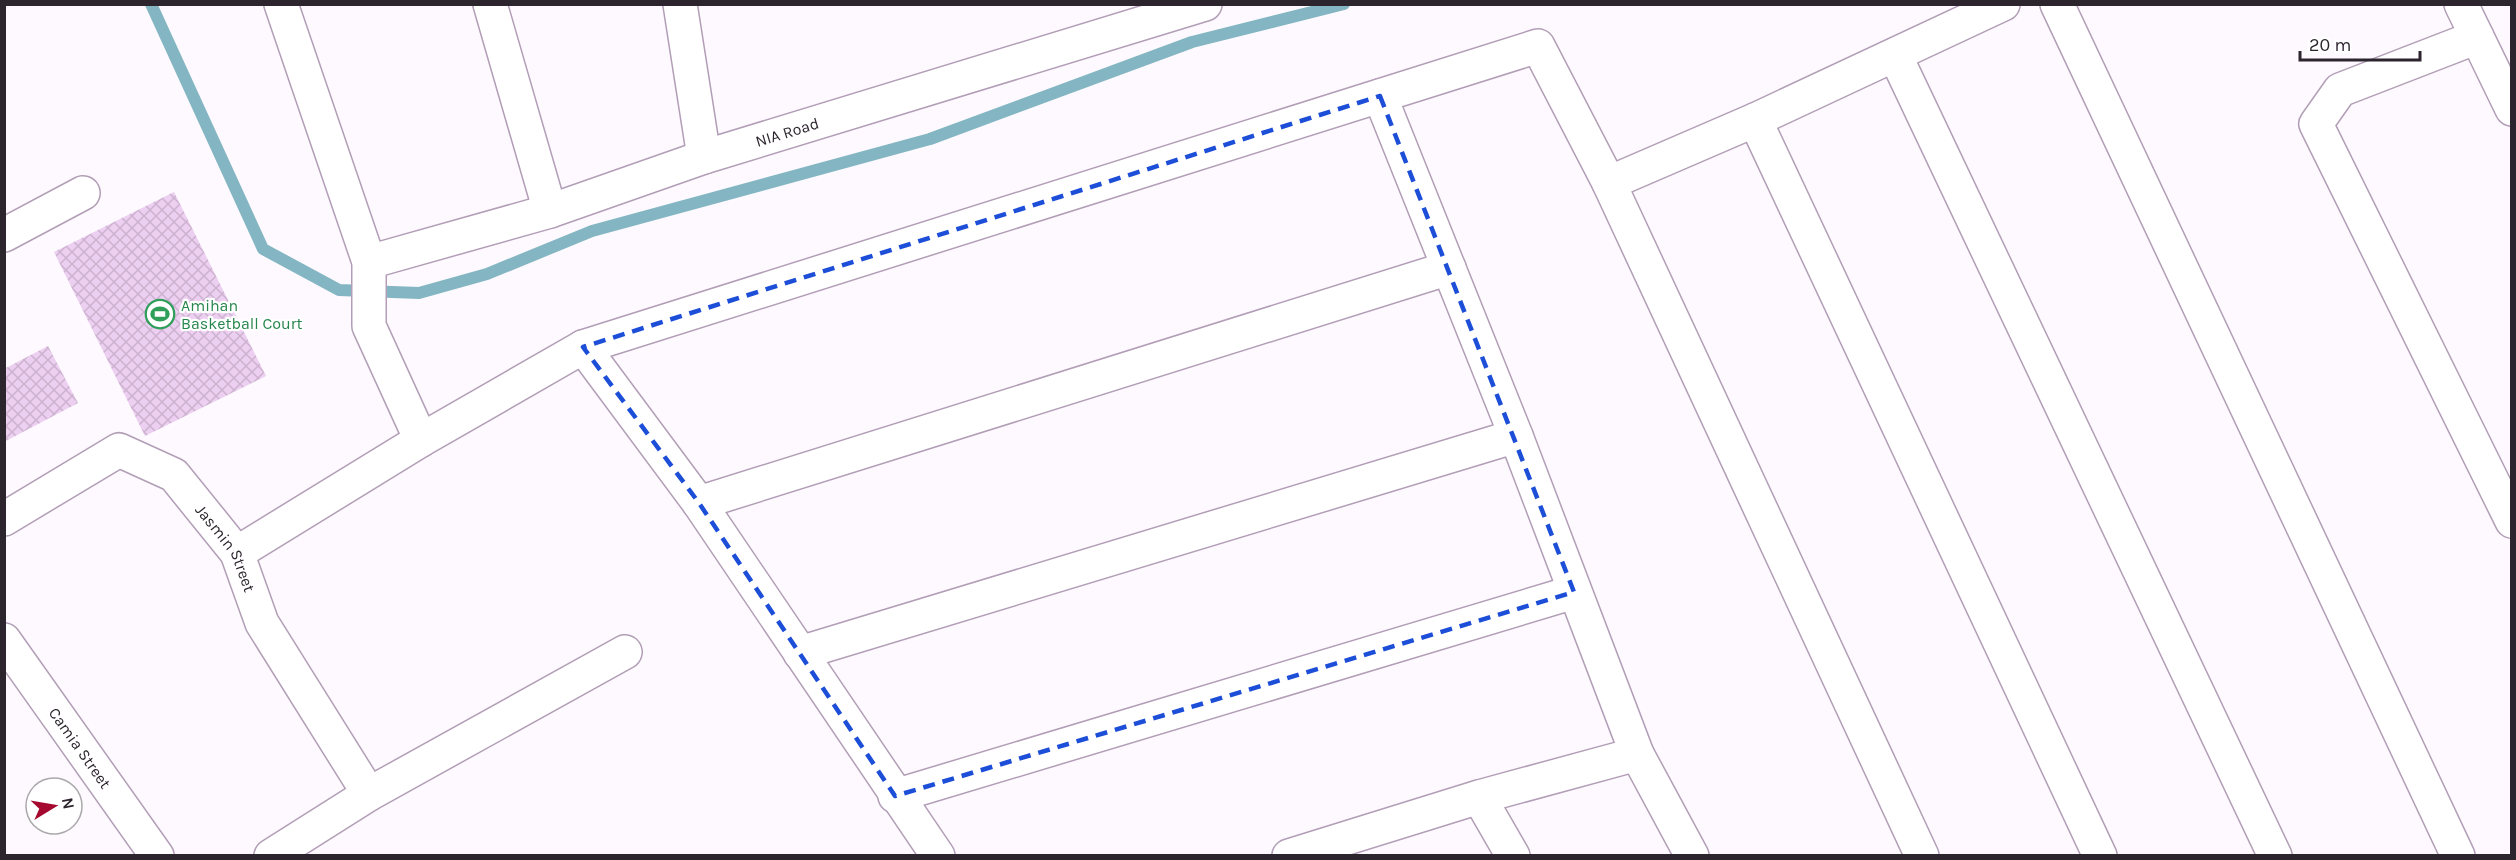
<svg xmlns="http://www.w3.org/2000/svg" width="2516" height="860" viewBox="0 0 2516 860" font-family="Karla,sans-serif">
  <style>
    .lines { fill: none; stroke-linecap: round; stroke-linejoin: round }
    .stream { stroke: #83b6c2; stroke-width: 12 }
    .building { fill: url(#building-cross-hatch) }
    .minor-casing { stroke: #b29eb6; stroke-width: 36 }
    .minor { stroke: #fff; stroke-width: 33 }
    .marked { fill: none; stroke: #1d4ed8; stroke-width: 4.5; stroke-dasharray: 12 8; stroke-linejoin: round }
    .labels { text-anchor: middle; stroke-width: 4.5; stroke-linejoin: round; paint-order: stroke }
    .street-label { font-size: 16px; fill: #2d252e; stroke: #fff }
    .leisure-label { font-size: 16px; fill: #27864d; stroke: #fff; text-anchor: start }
  </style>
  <defs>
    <pattern id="building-cross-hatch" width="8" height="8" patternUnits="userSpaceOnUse" patternTransform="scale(1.5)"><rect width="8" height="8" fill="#edcff1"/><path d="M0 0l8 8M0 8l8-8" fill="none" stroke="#ccb2cf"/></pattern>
  </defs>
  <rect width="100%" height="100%" fill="#fdf9fe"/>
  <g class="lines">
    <!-- stream -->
    <path class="stream" d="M151 4 263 249 339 290 419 293 487 274 592 231 930 139 1192 42 1344 4"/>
  </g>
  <!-- building -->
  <path class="building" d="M174 192 266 376 145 436 54 252Z
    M48 346 78 403 4 442V369Z"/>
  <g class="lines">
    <!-- minor casing -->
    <g class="minor-casing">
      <g id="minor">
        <path d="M281 4 369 262V326L421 440"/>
        <path d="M490 4 550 211"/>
        <path d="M680 4 704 157"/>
        <path d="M2057 4 2458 856"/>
        <path d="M2461 4 2512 109"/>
        <path d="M2477 37 2340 90 2316 124 2512 521"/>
        <path d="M1895 55 2275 856"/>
        <path d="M1380 96 1516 436 1637 754 1692 856"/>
        <path d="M1755 120 2100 856"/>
        <path d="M1609 183 1755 120 2003 4"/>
        <path d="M4 235 83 193"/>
        <path id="s1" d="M369 262 550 211 704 157 1205 4"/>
        <path d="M583 347 699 503 938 856"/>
        <path d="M699 503 1449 268"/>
        <path id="s2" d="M4 519 119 450 174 475 237 553 262 623 369 794"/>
        <path d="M237 553 421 440 583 347 1538 46 1609 183 1922 856"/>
        <path id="s3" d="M4 640 157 856"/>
        <path d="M800 653 1516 436"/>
        <path d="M895 796 1574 592"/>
        <path d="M1479 797 1513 856"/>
        <path d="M271 856 369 794 625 652"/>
        <path d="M1289 856 1479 797 1637 754"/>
      </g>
    </g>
    <!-- minor -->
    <use href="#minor" class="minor"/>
  </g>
  <!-- marked area -->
  <path class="marked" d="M1380 96 1574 592 895 796 699 503 583 347Z"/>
  <!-- icons -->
  <defs>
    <g id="stadium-ring" transform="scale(1.5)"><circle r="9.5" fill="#fff" stroke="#2e9e5b" stroke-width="1.5"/><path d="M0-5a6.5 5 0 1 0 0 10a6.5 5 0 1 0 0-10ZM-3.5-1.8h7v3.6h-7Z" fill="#2e9e5b"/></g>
  </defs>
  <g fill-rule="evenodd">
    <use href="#stadium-ring" x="160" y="314"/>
  </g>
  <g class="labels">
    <!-- street labels -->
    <g class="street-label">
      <text dy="6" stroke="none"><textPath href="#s1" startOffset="438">NIA Road</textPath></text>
      <text dy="6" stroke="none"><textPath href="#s2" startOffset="285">Jasmin Street</textPath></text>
      <text dy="6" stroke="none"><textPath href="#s3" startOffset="132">Camia Street</textPath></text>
    </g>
    <!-- leisure labels -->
    <g class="leisure-label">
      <text x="181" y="311">Amihan<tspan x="181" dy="18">Basketball Court</tspan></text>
    </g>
  </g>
  <!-- border -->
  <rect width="2516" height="860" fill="none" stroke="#2d252e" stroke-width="12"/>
  <!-- north arrow -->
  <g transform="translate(54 806) rotate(79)"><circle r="28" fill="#ffffff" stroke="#aba8ab" stroke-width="1.5"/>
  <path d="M0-4.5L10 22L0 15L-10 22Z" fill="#a5092f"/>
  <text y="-9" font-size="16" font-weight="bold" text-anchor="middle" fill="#2d252e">N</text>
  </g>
  <!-- scale -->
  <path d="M2300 51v9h120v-9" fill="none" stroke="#2d252e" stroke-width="3"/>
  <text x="2309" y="51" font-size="18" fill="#2d252e" stroke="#ffffff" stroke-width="4.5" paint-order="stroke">20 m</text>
</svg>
